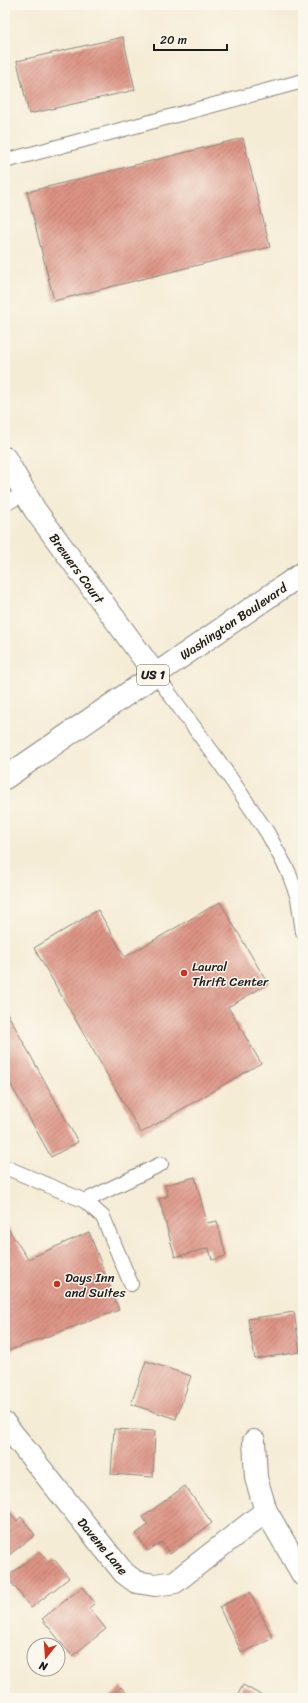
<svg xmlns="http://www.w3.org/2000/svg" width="308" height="1703" viewBox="0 0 308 1703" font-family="Sriracha,sans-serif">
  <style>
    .building { fill: url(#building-hatch) }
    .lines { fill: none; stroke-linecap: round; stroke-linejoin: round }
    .service-casing { stroke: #888479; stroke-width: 16 }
    .minor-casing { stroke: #888479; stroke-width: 24 }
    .primary-casing { stroke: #888479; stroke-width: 24 }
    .service { stroke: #fff; stroke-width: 14 }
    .minor { stroke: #fff; stroke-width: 22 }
    .primary { stroke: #fff; stroke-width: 22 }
    .poi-dot { fill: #c8321e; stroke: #fbf7ec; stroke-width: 1.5 }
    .labels { text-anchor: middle; stroke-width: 3; stroke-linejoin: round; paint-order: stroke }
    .shield { fill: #fbf7ec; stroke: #5f5e5a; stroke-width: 1 }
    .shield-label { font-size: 12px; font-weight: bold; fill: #1c1c1c }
    .street-label { font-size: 13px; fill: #1c1c1c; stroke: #fbf7ec }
    .poi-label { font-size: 13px; fill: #1c1c1c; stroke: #fbf7ec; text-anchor: start }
  </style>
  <defs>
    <pattern id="building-hatch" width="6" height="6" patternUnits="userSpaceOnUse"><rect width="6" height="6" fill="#dc9384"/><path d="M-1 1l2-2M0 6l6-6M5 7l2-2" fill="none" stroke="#b2776b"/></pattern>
  </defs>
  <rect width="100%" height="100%" fill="#fbf7ec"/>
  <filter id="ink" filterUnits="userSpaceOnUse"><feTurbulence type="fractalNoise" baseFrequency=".025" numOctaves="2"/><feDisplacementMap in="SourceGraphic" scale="8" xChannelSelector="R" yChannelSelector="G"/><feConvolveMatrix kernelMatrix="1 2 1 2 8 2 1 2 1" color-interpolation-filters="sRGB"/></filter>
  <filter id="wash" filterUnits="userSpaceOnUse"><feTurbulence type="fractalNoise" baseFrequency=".012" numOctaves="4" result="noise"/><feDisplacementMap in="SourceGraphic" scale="16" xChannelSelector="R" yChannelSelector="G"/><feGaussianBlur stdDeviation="0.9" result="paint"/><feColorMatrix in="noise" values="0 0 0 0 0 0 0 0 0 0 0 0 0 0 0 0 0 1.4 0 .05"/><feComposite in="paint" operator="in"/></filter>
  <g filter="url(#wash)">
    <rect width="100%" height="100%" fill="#f5ecd6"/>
    <g id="blocks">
      <!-- building -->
      <path class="building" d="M123 37 135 90 29 114 17 61Z
        M243 138 270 247 54 301 27 192Z
        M220 902 268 984 228 1007 261 1063 141 1133 34 948 98 910 125 957Z
        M5 1009 78 1142 51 1157 5 1074Z
        M195 1177 207 1223 217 1221 226 1256 212 1260 209 1248 175 1257 159 1199 168 1196 165 1185Z
        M5 1224 28 1259 89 1232 119 1310 5 1352Z
        M294 1312 300 1352 255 1359 248 1319Z
        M146 1361 191 1376 176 1419 131 1404Z
        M114 1429 155 1431 153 1477 111 1474Z
        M185 1486 212 1523 170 1554 161 1542 148 1551 136 1534 148 1525 143 1517Z
        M5 1506 17 1521 21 1517 35 1535 5 1558Z
        M40 1551 49 1562 54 1559 69 1578 31 1608 7 1577Z
        M82 1587 95 1603 89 1608 106 1629 72 1656 42 1619Z
        M250 1592 273 1638 242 1653 219 1607Z
        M243 1685 266 1698H236Z
        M121 1687 131 1698H109Z"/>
    </g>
  </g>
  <g filter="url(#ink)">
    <use href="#blocks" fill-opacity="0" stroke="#888479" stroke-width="1"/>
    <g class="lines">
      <!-- service casing -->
      <g class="service-casing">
        <path id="service" d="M5 161 303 81
          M5 504 25 493
          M155 674 218 760 267 832 288 871 298 898 303 932
          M5 1167 85 1201 103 1217 131 1284
          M85 1201 161 1164"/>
      </g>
      <!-- minor casing -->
      <g class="minor-casing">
        <path id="minor" d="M5 458 35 510 155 674
          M5 1424 124 1573 136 1582 155 1585 175 1582 266 1511
          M254 1441 256 1478 266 1511 303 1575"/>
      </g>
      <!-- primary casing -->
      <g class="primary-casing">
        <path id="primary" d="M5 778 303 573"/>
      </g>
      <!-- service -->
      <use href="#service" class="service"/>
      <!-- minor -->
      <use href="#minor" class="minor"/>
      <!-- primary -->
      <use href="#primary" class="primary"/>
    </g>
  </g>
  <!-- markers -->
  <g class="poi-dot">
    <circle cx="184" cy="973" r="4"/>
    <circle cx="57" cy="1284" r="4"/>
  </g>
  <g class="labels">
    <!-- shield labels -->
    <rect class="shield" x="137" y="665" width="32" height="20" rx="3"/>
    <g class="shield-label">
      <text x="153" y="679">US 1</text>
    </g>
    <!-- street labels -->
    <g class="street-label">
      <text transform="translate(77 568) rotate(54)" y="5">Brewers Court</text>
      <text transform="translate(233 621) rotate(-34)" y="5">Washington Boulevard</text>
      <text transform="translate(103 1546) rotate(50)" y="5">Davene Lane</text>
    </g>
    <!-- poi labels -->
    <g class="poi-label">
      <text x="192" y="971">Laural<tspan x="192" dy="15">Thrift Center</tspan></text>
      <text x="65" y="1282">Days Inn<tspan x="65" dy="15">and Suites</tspan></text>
    </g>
  </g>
  <!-- margin -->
  <rect width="308" height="1703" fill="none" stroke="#fbf7ec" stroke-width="20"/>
  <!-- north arrow -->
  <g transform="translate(46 1657) rotate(197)"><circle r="19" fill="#fbf7ec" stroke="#a29f99"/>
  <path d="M0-3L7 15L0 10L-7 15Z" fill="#c8321e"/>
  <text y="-6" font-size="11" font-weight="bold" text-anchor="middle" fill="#1c1c1c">N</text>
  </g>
  <!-- scale -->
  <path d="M154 44v6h73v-6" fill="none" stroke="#1c1c1c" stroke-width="2"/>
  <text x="160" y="44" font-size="12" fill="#1c1c1c" stroke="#fbf7ec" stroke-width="3" paint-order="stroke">20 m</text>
</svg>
